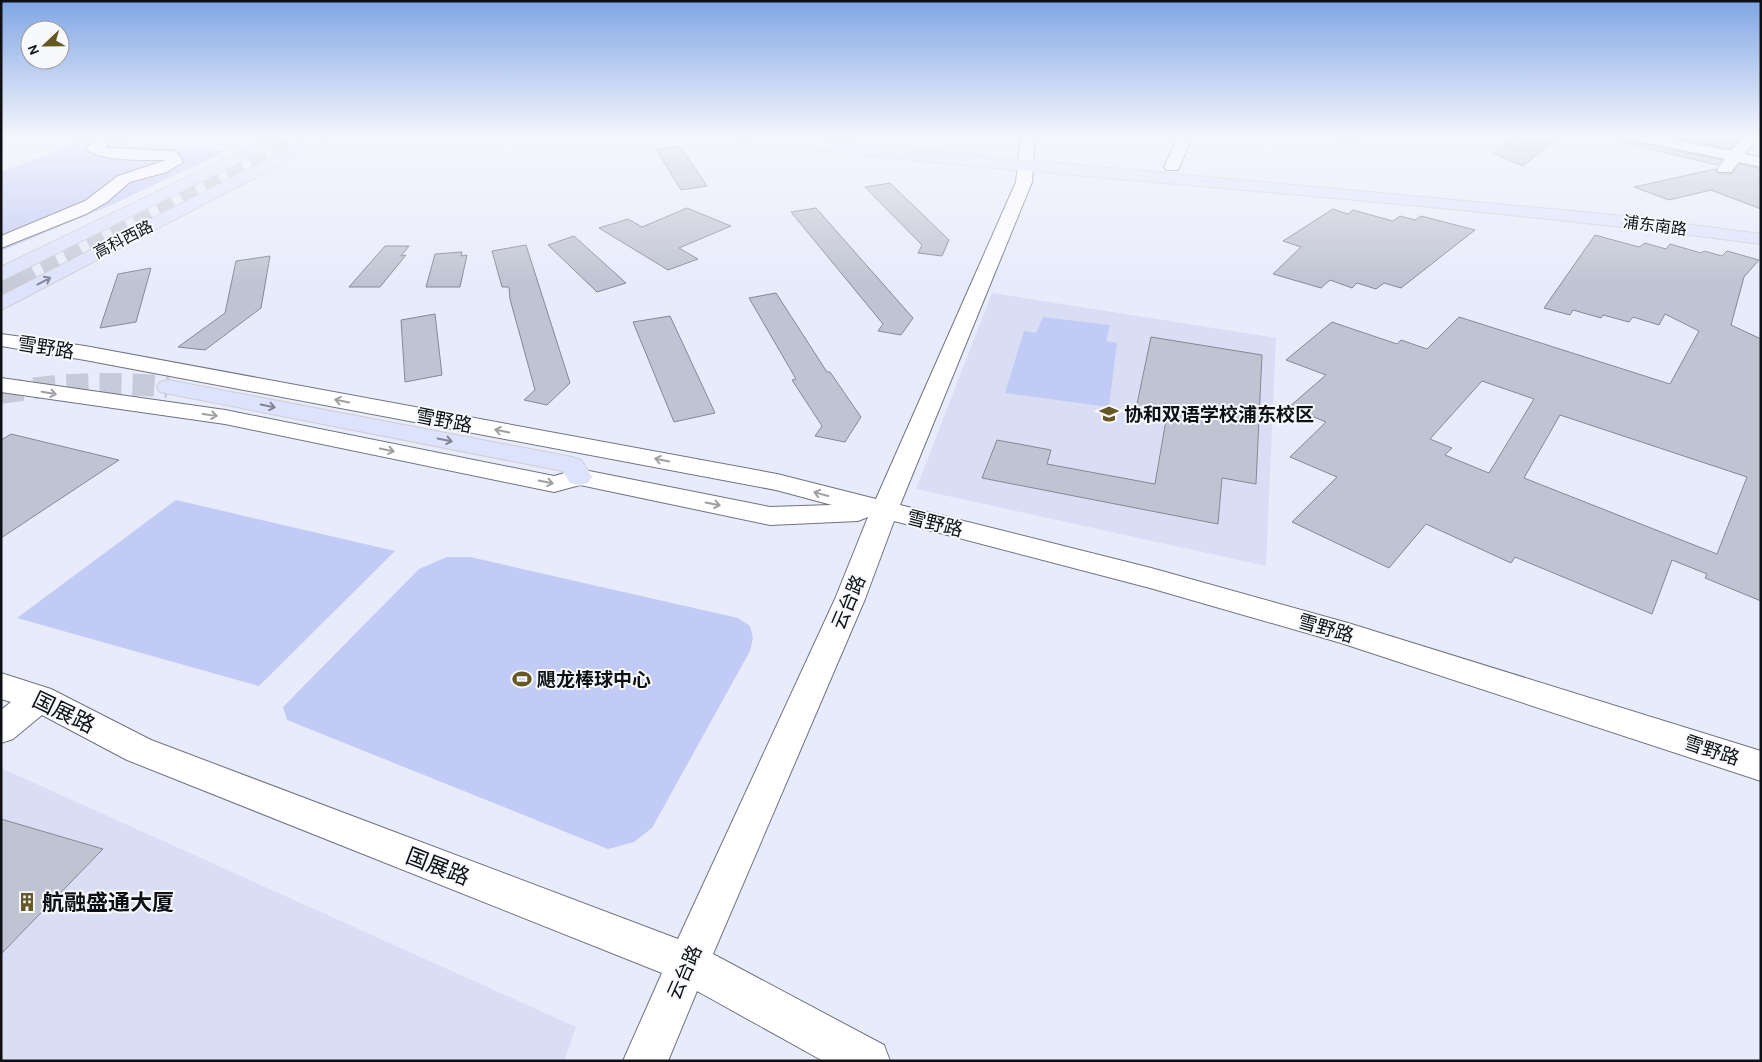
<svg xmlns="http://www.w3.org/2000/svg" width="1762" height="1062" viewBox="0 0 1762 1062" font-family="Karla,'Noto Sans SC',sans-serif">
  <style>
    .built { fill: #d9def5 }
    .green { fill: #c2cbf5 }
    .building { fill: #c0c3d2; stroke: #858896; fill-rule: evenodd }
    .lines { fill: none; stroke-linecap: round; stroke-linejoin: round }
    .major-tunnel-far1 { stroke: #c7cad8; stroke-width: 17; stroke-dasharray: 17 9; stroke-linecap: butt }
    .major-tunnel { stroke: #c7cad8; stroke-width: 22; stroke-dasharray: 22 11; stroke-linecap: butt }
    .minor-casing { stroke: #707381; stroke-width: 2 }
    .major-casing { stroke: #cfcfd0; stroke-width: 2 }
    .minor { fill: #fff; fill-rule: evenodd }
    .major { fill: #dde3fc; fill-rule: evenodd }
    .oneway { stroke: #808494 }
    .oneway2 { stroke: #9f9fa1 }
    .labels { text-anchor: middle; stroke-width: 4; stroke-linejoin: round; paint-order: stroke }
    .far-street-label { font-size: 16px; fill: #0e1015; stroke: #f8f9fc }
    .street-label { font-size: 19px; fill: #0e1015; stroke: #f8f9fc }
    .poi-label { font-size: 19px; font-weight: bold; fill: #0e1015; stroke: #f8f9fc; text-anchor: start }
    .near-street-label { font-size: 22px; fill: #0e1015; stroke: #f8f9fc }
    .near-poi-label { font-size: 22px; font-weight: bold; fill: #0e1015; stroke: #f8f9fc; text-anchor: start }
  </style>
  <rect width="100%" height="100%" fill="#e8ebfb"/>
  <!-- built -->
  <path class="built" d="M992 293 1276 338 1266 566 916 489Z
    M1 768 576 1027 564 1061H1Z"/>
  <!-- green -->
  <path class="green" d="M84 135H126L122 146 229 150 109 206 1 251V172L70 146Z
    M1043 317 1110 325 1106 341 1117 343 1109 407 1005 393 1024 331 1036 333Z
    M176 500 395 551 259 686 17 618Z
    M447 557H470L738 618 750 626 753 638 750 651 652 828 634 842 608 849 287 720 283 707 419 569Z"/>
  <!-- building -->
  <path class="building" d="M1519 135H1561L1523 166 1493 153Z
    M1621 135H1636L1634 139 1638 143 1722 160 1717 165 1620 142Z
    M1663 135H1743L1730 149Z
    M680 146 707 186 681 190 656 149Z
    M1740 164 1761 169V209L1711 190 1669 200 1634 187 1715 169 1719 174H1731Z
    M890 183 949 240 942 256 918 253 922 245 865 187Z
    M687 208 731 226 679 248 698 259 668 270 599 228 628 219 642 227Z
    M816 208 913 318 901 335 878 331 883 324 791 212Z
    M1333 209 1348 214 1353 210 1393 221 1400 216 1415 220 1421 216 1475 230 1401 288 1384 283 1376 289 1357 283 1352 288 1330 280 1321 288 1273 274 1301 247 1283 241Z
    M1595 235 1639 247 1645 243 1666 249 1670 244 1701 253 1704 251 1722 256 1727 251 1759 260 1744 277 1731 325 1761 339V601L1705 578 1707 574 1672 560 1652 614 1515 557 1511 563 1426 524 1389 568 1292 522 1337 477 1290 457 1326 422 1289 407 1326 375 1286 360 1332 322 1397 344 1401 340 1427 349 1459 317 1670 384 1699 331 1665 314 1659 325 1633 317 1629 322 1603 315 1601 318 1573 310 1570 315 1544 308ZM1482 381 1534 399 1489 473 1445 455 1452 448 1430 439ZM1560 415 1747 477 1717 554 1524 478Z
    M574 236 626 283 597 292 548 245Z
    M526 245 570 383 547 405 524 400 535 390 510 299 509 287H502L492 251Z
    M385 246H409L401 256 406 255 380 287H349Z
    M462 252 461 256 467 255 460 287H426L435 254Z
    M270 256 261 308 205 350 178 347 225 313 236 261Z
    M151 268 136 322 100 328 118 274Z
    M776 293 827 372H830L861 417 845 442 815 436 822 426 792 380 796 379 749 298Z
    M435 314 442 375 405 382 401 320Z
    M670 316 715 413 674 422 633 322Z
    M1151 337 1262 355 1256 484 1222 478 1218 524 982 478 997 440 1051 450 1047 464 1155 484 1167 414 1136 409Z
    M11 434 119 460 1 538V440Z
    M1 819 103 849 1 954Z"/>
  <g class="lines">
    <!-- major-tunnel-far1 -->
    <path class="major-tunnel-far1" d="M20 282 311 135"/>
    <!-- major-tunnel -->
    <path class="major-tunnel" d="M1 291 22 280
      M1 393C57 384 111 381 168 387"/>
    <!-- minor casing -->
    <g class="minor-casing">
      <path id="minor" d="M101 135H117L105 147 110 148 173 151 178 153 183 162 167 172 130 182 107 202 86 214 1 248V236L85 201 118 176 166 160C149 160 96 162 86 148Z
        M1021 135H1035L1032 182 900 505 1151 568 1348 623 1761 751V781L1341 643 1150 588 894 521 865 599 713 954 884 1045 890 1061H823L697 991 668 1061H623L662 973 127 760 42 715 13 739 1 743V710L11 702 1 699V673L51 689 151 740 678 939 835 599 868 517 858 521 770 525 580 485 554 492 225 424 1 392V378L225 410 554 476 579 469 770 507 832 505 776 490 85 360 1 346V334L85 346 777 474 876 499 1016 182Z
        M1179 135H1193L1178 170H1166L1164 167Z
        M1336 135H1364C1358 142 1341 142 1336 135Z
        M1638 135H1654L1731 151 1745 135H1760L1745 154 1761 157V167L1739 162 1731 172H1719L1717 169 1725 159 1638 141 1636 138Z"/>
    </g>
    <!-- major casing -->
    <g class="major-casing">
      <path id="major" d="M315 135H333L331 138 1 310V296Z
        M706 135H757L1625 216 1761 234V244C1518 212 1273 193 1029 171 924 162 818 150 713 139Z
        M264 140 272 145 269 148 1 281V267Z
        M168 380 572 457 581 460 592 477 588 483 579 485 570 483 563 471 160 392 157 387 160 382Z"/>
    </g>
    <!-- minor -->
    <use href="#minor" class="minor"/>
    <!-- major -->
    <use href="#major" class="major"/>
  </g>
  <!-- one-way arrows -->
  <defs><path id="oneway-shaft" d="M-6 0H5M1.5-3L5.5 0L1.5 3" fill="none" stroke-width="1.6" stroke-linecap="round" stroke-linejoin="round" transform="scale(1.25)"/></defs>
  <g class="oneway">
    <use href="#oneway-shaft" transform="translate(44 281) rotate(-28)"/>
    <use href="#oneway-shaft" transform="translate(268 406) rotate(11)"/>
    <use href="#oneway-shaft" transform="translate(445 440) rotate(11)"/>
  </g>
  <g class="oneway2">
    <use href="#oneway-shaft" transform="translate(49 393) rotate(10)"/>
    <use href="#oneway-shaft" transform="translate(342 401) rotate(-169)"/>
    <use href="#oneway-shaft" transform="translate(210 415) rotate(8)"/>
    <use href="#oneway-shaft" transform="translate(502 431) rotate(-169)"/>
    <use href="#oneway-shaft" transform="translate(387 450) rotate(12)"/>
    <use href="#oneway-shaft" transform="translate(662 460) rotate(-169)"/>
    <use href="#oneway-shaft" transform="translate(546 482) rotate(11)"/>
    <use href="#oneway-shaft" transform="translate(821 494) rotate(-165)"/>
    <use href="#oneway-shaft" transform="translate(713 504) rotate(11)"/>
  </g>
  <!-- sky -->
  <linearGradient id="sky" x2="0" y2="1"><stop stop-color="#80a6e4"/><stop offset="0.48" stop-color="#f5f6fd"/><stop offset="1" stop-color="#f5f6fd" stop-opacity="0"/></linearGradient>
  <rect width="1762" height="284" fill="url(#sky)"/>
  <!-- icons -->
  <defs>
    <g id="school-bare" transform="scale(1.5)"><path d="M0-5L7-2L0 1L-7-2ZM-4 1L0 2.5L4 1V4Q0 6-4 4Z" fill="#655825" stroke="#f8f9fc" stroke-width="2.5" paint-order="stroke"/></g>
    <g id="stadium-bare" transform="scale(1.5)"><path d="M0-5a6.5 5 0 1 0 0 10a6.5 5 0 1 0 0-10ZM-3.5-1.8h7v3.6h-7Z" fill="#655825" stroke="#f8f9fc" stroke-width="2.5" paint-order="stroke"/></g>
    <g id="building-bare" transform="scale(1.5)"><path d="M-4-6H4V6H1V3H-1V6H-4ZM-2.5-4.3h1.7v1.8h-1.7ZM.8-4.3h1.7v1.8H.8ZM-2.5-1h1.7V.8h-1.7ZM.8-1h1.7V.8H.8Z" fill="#655825" stroke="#f8f9fc" stroke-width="2.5" paint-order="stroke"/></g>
  </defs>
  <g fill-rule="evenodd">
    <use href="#school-bare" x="1109" y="414"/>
    <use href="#stadium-bare" x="522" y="679"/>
    <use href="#building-bare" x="27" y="902"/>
  </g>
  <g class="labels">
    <!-- far-street labels -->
    <g class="far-street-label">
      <text transform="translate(1655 225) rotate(7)" y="6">浦东南路</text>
      <text transform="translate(123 239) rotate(-27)" y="6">高科西路</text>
    </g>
    <!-- street labels -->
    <g class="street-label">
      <text transform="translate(46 347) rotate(9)" y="7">雪野路</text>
      <text transform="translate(444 420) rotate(11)" y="7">雪野路</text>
      <text transform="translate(935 523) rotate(14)" y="7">雪野路</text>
      <text transform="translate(848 602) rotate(-67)" y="7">云台路</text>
      <text transform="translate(1326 628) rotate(16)" y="7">雪野路</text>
      <text transform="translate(1712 750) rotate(18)" y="7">雪野路</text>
      <text transform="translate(684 972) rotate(-66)" y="7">云台路</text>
    </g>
    <!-- poi labels -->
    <g class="poi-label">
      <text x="1124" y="421">协和双语学校浦东校区</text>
      <text x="537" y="686">飓龙棒球中心</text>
    </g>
    <!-- near-street labels -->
    <g class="near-street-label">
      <text transform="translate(64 712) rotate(26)" y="8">国展路</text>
      <text transform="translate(438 866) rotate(21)" y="8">国展路</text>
    </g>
    <!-- near-poi labels -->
    <g class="near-poi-label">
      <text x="42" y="910">航融盛通大厦</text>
    </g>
  </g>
  <!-- border -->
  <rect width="1762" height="1062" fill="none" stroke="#0e1015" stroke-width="5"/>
  <!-- north arrow -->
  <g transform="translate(45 45) rotate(248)"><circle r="24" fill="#f8f9fc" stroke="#9a9ca0"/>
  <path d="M0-4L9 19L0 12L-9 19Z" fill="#655825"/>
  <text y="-8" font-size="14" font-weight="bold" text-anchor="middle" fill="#0e1015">N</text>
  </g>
</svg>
